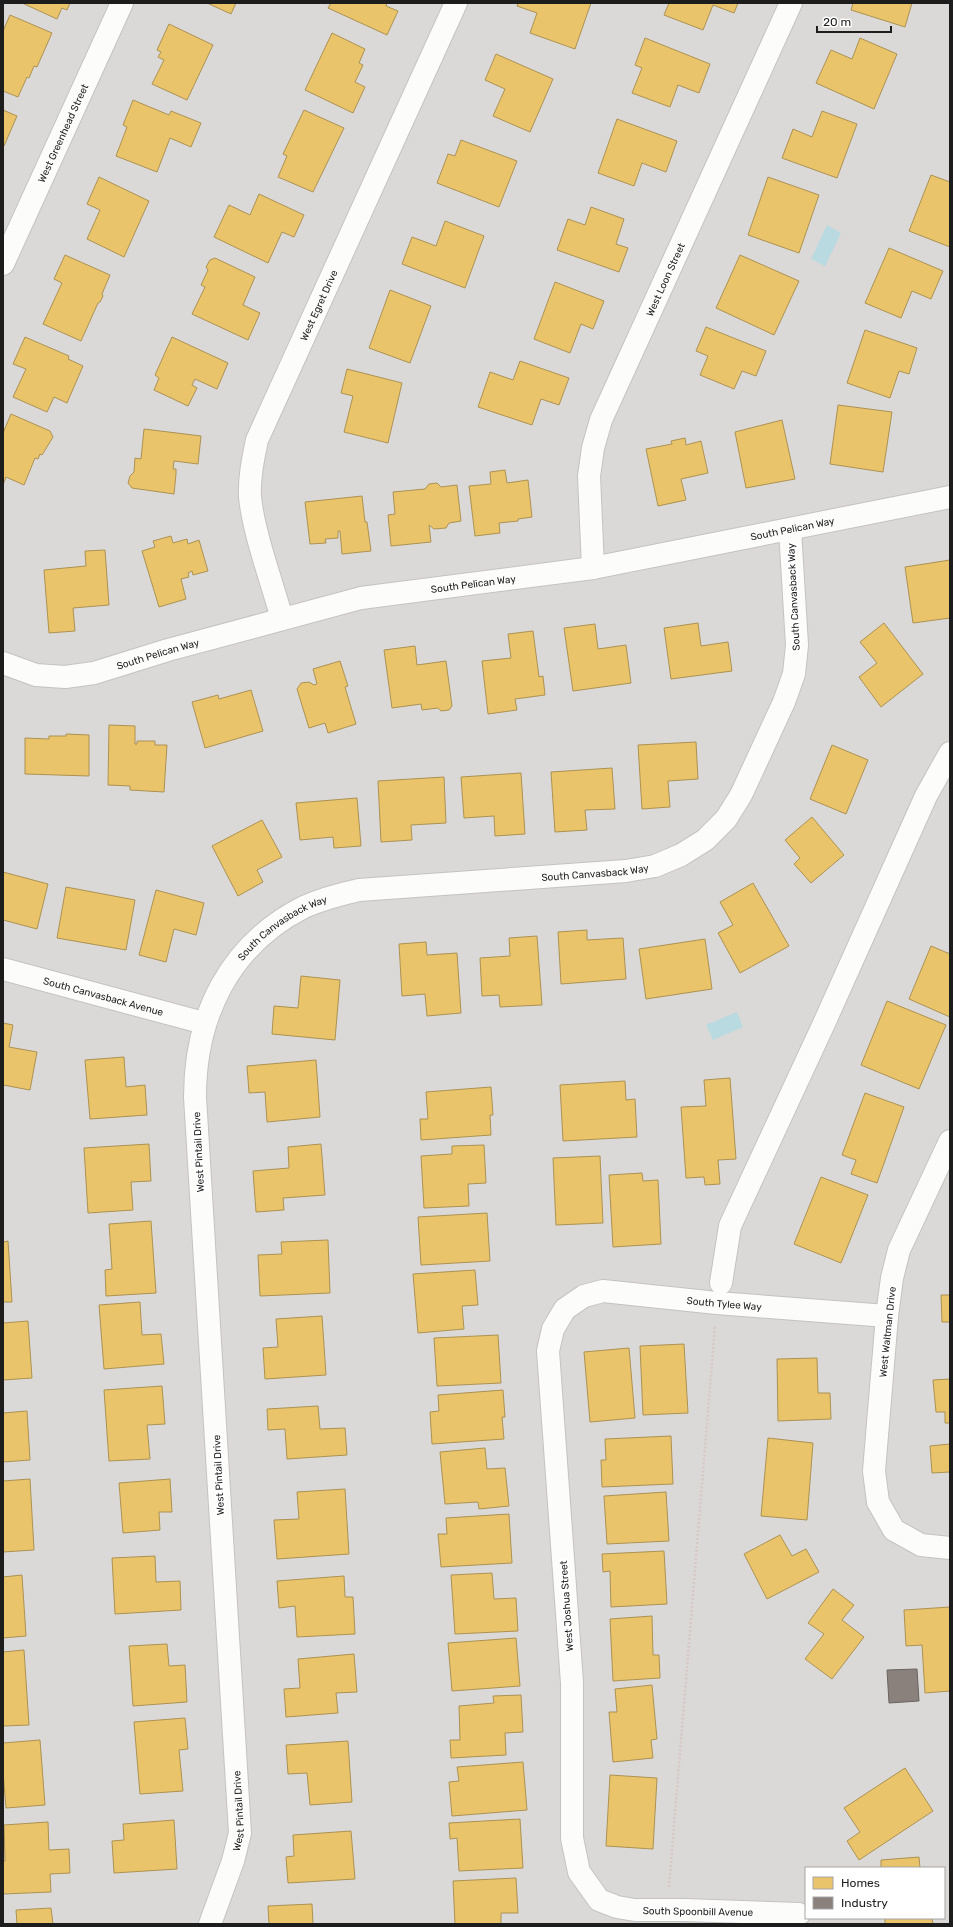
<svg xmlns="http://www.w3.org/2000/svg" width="953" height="1927" viewBox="0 0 953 1927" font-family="Rubik,sans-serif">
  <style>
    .residential { fill: #dbd9d7; fill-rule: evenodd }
    .water { fill: #b8dae0 }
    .homes { fill: #e9c46a; stroke: #ac9253 }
    .industry { fill: #8a817c; stroke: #696360 }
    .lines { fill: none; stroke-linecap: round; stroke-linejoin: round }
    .minor-casing { stroke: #c4c3c2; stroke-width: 24 }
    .path { stroke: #d7c7c5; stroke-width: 2.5; stroke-dasharray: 2 2; stroke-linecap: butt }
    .minor { stroke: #fcfcfb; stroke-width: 22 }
    .labels { text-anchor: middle; stroke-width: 4; stroke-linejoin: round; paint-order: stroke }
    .street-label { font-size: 10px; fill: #1d1d1d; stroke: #fff }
  </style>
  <rect width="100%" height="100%" fill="#ece9e6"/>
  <!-- residential -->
  <path class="residential" d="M3 3H950V1924H3ZM806 1868H944V1918H806Z"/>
  <!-- water -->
  <path class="water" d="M827 225 841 233 825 266 811 259Z
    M737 1012 743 1027 713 1040 706 1025Z"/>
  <!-- homes -->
  <path class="homes" d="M22 3H70L67 10 62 8 57 19Z
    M207 3H236L231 14Z
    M331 3H387L386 6 398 11 387 35 328 8Z
    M518 3H591L575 49 530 33 537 13 517 6Z
    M669 3H738L734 13 713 5 703 30 664 15Z
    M853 3H912L905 27 851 10Z
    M10 15 52 33 37 67 34 66 29 78 27 77 18 97 3 91V31Z
    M169 24 213 45 187 100 152 84 164 60 158 57 161 52 157 50Z
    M332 33 365 49 359 63 363 65 355 82 365 87 353 113 305 90Z
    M645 38 710 64 699 93 678 85 670 107 632 93 642 68 635 65Z
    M860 38 897 54 874 109 816 83 831 50 852 59Z
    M496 54 553 79 530 132 493 116 505 89 485 80Z
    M133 100 169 115 171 111 201 123 191 147 170 138 157 172 116 156 127 127 123 125Z
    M3 110 17 116 4 146 3 145Z
    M304 110 344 128 313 192 278 177 287 156 283 154Z
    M822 111 857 124 837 178 782 158 793 129 812 137Z
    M617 119 677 141 666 172 642 163 634 186 598 173Z
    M461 140 517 161 499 207 437 183 448 154 455 156Z
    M931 175 950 182V247L909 231Z
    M99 177 149 201 124 257 87 239 100 210 87 204Z
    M768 177 819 195 799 253 748 235Z
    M259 194 304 215 294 237 282 232 268 263 214 237 229 205 250 215Z
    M591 207 624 219 616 244 628 248 619 272 557 250 568 219 585 225Z
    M445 221 484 236 465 288 402 264 412 237 436 246Z
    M889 248 943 271 931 299 912 291 901 318 865 303Z
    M65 255 110 275 102 294 103 296 100 302 98 303 81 341 43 324 62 283 54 279Z
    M740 255 799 281 774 335 716 308Z
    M215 258 255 277 243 305 260 313 248 340 192 314 205 287 201 285 208 270 206 267 210 260Z
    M555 282 604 301 593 329 581 324 570 353 534 339Z
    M390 290 431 306 410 363 369 348Z
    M706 327 766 351 756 376 742 371 734 389 700 375 708 356 696 351Z
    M865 330 917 348 909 374 899 371 890 398 847 383Z
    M25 337 69 356 68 359 83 366 67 403 54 397 47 412 13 397 26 369 13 364Z
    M172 337 228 363 217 389 195 379 192 385 197 388 188 406 154 390 159 378 155 375Z
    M520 361 569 378 559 405 541 399 532 425 478 407 490 372 513 380Z
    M347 369 402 383 388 443 344 432 353 396 341 393Z
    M838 405 892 412 883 472 830 464Z
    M11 414 50 431 53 437 42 455 40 454 38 459 35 458 24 485 6 477 3 485V433Z
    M782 420 795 479 746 488 735 432Z
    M144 429 201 436 198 464 174 461 173 469H176V474L174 494 132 488 128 483 130 476 134 472 135 458 141 459Z
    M685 438 686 445 701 441 708 473 681 479 686 500 658 506 646 449 672 444 671 441Z
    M505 470 507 483 528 480 532 517 518 519V521L499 523 500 533 475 536 469 486 491 484 490 472Z
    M437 483 441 487 457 485 461 521 449 523 446 528 434 529 429 525 431 542 391 546 388 515 395 514 393 492 425 489 429 484Z
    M362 496 365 522H367L371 551 342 554 340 531H338V538L325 539 326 543 310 544 305 502Z
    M171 536 173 543 187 539 188 544 199 540 208 571 193 575 192 571 188 573 189 577 181 579 186 599 159 607 142 551 155 547 153 541Z
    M105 550 109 605 73 608 75 631 49 633 44 570 86 566 85 551Z
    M950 560V618L913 623 905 567Z
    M698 623 701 646 728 642 732 671 671 679 664 628Z
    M884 623 923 674 881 707 859 677 877 663 860 642Z
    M595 624 598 649 626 645 631 683 573 691 564 628Z
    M533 631 539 677 543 676 545 695 515 699 517 710 488 714 482 661 511 658 508 634Z
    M415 646 417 665 446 661 452 706 449 710 441 711 438 708 422 710 421 704 392 708 384 650Z
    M340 661 348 686 345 687 356 724 328 733 325 723 309 728 297 689 301 683 309 682 314 685 317 684 313 669Z
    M251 690 263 731 205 748 192 702 218 695 219 699Z
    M109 725 135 726V744H137V741H155V745H167L164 792 130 790V786L108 785Z
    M66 734 89 735V776L25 774V738L49 739V736H66Z
    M696 742 698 779 668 781 670 807 642 809 638 745Z
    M832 745 868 760 846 814 810 799Z
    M612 768 615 809 585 810 587 830 555 832 551 772Z
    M521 773 525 834 495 836 494 816 464 818 461 777Z
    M444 777 446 823 411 825 412 840 381 842 378 781Z
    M357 798 361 846 334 848 333 837 300 840 296 803Z
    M812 817 844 855 811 883 794 864 800 858 785 840Z
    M262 820 282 857 257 870 263 882 238 896 212 846Z
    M3 872 48 884 37 929 3 920Z
    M753 883 789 946 740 973 718 933 733 925 720 902Z
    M66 887 135 900 126 950 57 938Z
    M156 890 204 903 196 935 174 929 166 962 139 955Z
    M587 930V940L623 938 626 979 561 984 558 932Z
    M537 936 542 1005 500 1007 499 995 482 996 480 958 510 956 509 938Z
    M705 939 712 989 646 999 639 949Z
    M426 942 427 955 457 953 461 1013 427 1016 425 994 402 996 399 944Z
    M931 946 950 954V1017L909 999Z
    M301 976 340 980 335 1040 272 1034 274 1006 298 1008Z
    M887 1001 946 1025 919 1089 861 1065Z
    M3 1023 13 1025 9 1047 37 1052 30 1090 3 1085Z
    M124 1057 126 1087 145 1085 147 1115 90 1119 85 1060Z
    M316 1060 320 1117 267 1122 265 1092 249 1093 247 1066Z
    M730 1078 736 1159 718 1160 720 1184 705 1185 704 1177 686 1178 681 1107 706 1106 704 1080Z
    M625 1081 626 1100 635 1099 637 1137 563 1141 560 1085Z
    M491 1087 493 1115H490L491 1135 421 1140 420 1119H428L426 1092Z
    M865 1093 904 1107 877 1183 851 1174 856 1160 842 1155Z
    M149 1144 151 1181 131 1182 133 1210 88 1213 84 1148Z
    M321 1144 325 1195 283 1198 284 1210 256 1212 253 1171 289 1168 288 1147Z
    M484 1145 486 1183 468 1184 469 1206 424 1208 421 1156 452 1154V1146Z
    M600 1156 603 1223 556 1225 553 1158Z
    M642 1173 643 1181 658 1180 661 1244 613 1247 609 1175Z
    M821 1177 868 1195 841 1263 794 1244Z
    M487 1213 490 1261 421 1265 418 1217Z
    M151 1221 156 1293 106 1296 105 1270 112 1269 109 1224Z
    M328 1240 330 1293 260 1296 258 1255 282 1254 281 1242Z
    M8 1241 12 1302H3V1242Z
    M475 1270 478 1305 462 1306 464 1329 418 1333 413 1274Z
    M941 1295H950V1322H942Z
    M140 1302 142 1335 161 1334 164 1364 104 1369 99 1305Z
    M322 1316 326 1375 265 1379 263 1348 278 1347 276 1319Z
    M28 1321 32 1378 3 1380V1323Z
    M498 1335 501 1383 437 1386 434 1338Z
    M684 1344 688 1413 643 1415 640 1346Z
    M629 1348 635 1418 590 1422 584 1352Z
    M817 1358 818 1393H830L831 1419 778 1421 777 1359Z
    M950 1379V1423H945V1412H936L933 1380Z
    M162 1386 165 1424 147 1425 150 1459 109 1461 104 1390Z
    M503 1390 505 1417H502L504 1439 432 1444 430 1412 439 1411 438 1395Z
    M318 1406 320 1429 345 1428 347 1455 287 1459 285 1429 268 1430 267 1409Z
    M27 1411 30 1460 3 1462V1413Z
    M671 1436 673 1484 602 1487 601 1460H606L605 1439Z
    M768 1438 813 1443 807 1520 761 1516Z
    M950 1444V1472L932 1473 930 1446Z
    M485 1448 487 1469 505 1468 509 1506 479 1509 478 1502 445 1504 440 1452Z
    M30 1479 34 1550 3 1552V1481Z
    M170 1479 172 1512H159L160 1530 123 1533 119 1483Z
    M345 1489 349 1554 277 1559 274 1520 299 1519 297 1492Z
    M666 1492 669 1541 607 1544 604 1496Z
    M509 1514 512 1563 441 1567 438 1534H447L446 1518Z
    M780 1535 792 1556 806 1549 819 1572 767 1599 744 1554Z
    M664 1551 667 1604 611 1607 610 1571 603 1572 602 1554Z
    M155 1556 156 1582 180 1581 181 1610 115 1614 112 1558Z
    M492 1573 494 1599 516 1598 518 1631 455 1634 451 1575Z
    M22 1575 26 1636 3 1638V1577Z
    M344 1576 345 1597H353L355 1634 297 1637 295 1606 279 1608 277 1581Z
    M833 1589 854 1605 842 1620 864 1637 832 1679 805 1659 824 1634 808 1623Z
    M950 1607V1691L925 1693 922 1645 906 1646 904 1610Z
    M652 1616 653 1655H659L660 1678 613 1681 610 1619Z
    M516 1638 520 1686 452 1691 448 1643Z
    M167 1644 169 1666 185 1665 187 1702 133 1706 129 1646Z
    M24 1650 29 1725 3 1726V1652Z
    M354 1654 357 1692 336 1693 338 1713 286 1717 284 1689 300 1688 298 1659Z
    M652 1685 657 1739 651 1740 653 1758 613 1762 609 1712H617L615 1689Z
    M521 1695 523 1732 505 1733 506 1755 451 1758 450 1740H460L459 1706 494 1703 493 1696Z
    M185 1718 188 1749 179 1750 183 1791 140 1794 134 1722Z
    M40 1740 45 1805 6 1808 3 1772V1743Z
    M348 1741 352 1802 310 1805 307 1773 288 1774 286 1745Z
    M523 1762 527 1810 452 1816 449 1782 459 1781 457 1767Z
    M905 1768 933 1811 859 1860 847 1841 860 1832 844 1808Z
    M610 1775 657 1778 653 1849 606 1846Z
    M520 1819 523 1868 459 1871 457 1838 450 1839 449 1823Z
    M174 1820 177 1869 114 1873 112 1841 124 1840 123 1824Z
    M48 1822 49 1850 69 1849 70 1873 50 1874 51 1892 3 1894V1861H5L4 1825Z
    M351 1831 355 1879 288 1883 286 1857 294 1856 293 1835Z
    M919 1857 920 1868H881V1860Z
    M516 1878 518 1913H501V1924H455L453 1881Z
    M312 1904 313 1924H269L268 1906Z
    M51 1908 53 1924H17L16 1910Z
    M885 1918H932L933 1924H885Z"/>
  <!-- industry -->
  <path class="industry" d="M917 1669 919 1701 889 1703 887 1670Z"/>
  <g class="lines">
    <!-- minor casing -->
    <g class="minor-casing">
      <g id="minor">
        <path id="s1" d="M3 264 122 3"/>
        <path id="s2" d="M593 568 589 476 593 448 601 420 791 3"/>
        <path id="s3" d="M282 619C272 582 254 535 250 497 249 478 253 459 257 440L456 3"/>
        <path id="s4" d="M3 663 36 675 65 677 94 673 168 650 361 598 593 568 950 497"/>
        <path id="s5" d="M3 969 204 1023"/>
        <path d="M950 1141 899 1250 892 1278 887 1316 874 1471 878 1502 894 1530 921 1545 950 1548"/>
        <path d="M721 1283 730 1226 826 1019 926 796 950 753"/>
        <path id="s6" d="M799 1914 685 1910H635L617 1907 599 1900 579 1872 572 1838V1683L548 1351 553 1329 565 1309 584 1296 603 1291 717 1303 887 1316"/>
        <path id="s7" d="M210 1924 233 1861 240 1833 195 1097C195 1016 229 945 304 907 322 899 341 894 359 890L626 871 655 866 681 855 705 840 726 819 741 795 784 702 794 674 797 645 790 530"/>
      </g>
    </g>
    <!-- path -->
    <path class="path" d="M669 1887 715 1326"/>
    <!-- minor -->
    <use href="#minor" class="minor"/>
  </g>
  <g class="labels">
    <!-- street labels -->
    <g class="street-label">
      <text dy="4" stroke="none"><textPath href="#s1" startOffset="144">West Greenhead Street</textPath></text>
      <text dy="4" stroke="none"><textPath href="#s2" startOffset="304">West Loon Street</textPath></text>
      <text dy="4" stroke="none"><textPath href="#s3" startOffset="332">West Egret Drive</textPath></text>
      <text dy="4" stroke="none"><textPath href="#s4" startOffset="808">South Pelican Way</textPath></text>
      <text dy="4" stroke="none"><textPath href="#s4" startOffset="484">South Pelican Way</textPath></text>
      <text transform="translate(793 597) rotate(-93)" y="4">South Canvasback Way</text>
      <text dy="4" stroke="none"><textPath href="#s4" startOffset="160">South Pelican Way</textPath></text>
      <text dy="4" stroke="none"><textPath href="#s7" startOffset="1359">South Canvasback Way</textPath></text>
      <text dy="4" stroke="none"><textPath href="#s7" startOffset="1035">South Canvasback Way</textPath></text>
      <text dy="4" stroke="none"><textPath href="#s5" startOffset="104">South Canvasback Avenue</textPath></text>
      <text transform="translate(198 1152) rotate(-93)" y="4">West Pintail Drive</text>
      <text dy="4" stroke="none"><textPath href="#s6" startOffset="969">South Tylee Way</textPath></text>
      <text transform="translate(887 1332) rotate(-84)" y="4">West Waltman Drive</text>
      <text transform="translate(218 1475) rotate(-93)" y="4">West Pintail Drive</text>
      <text transform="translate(566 1606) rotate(-94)" y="4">West Joshua Street</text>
      <text dy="4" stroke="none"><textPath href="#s7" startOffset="118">West Pintail Drive</textPath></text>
      <text transform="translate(698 1911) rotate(1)" y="4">South Spoonbill Avenue</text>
    </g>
  </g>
  <!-- border -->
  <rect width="953" height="1927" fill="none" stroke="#1d1d1d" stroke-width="8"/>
  <!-- legend -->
  <rect x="805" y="1867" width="140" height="52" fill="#ffffff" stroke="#a5a5a5"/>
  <rect x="813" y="1877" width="20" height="12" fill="#e9c46a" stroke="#a5a5a5"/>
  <text x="841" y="1887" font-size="12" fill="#1d1d1d">Homes</text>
  <rect x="813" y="1897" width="20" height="12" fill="#8a817c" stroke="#a5a5a5"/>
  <text x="841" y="1907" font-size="12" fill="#1d1d1d">Industry</text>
  <!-- scale -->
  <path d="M817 26v6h74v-6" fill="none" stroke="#1d1d1d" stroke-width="2"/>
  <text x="823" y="26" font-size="12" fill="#1d1d1d" stroke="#ffffff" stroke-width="3" paint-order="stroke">20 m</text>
</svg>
